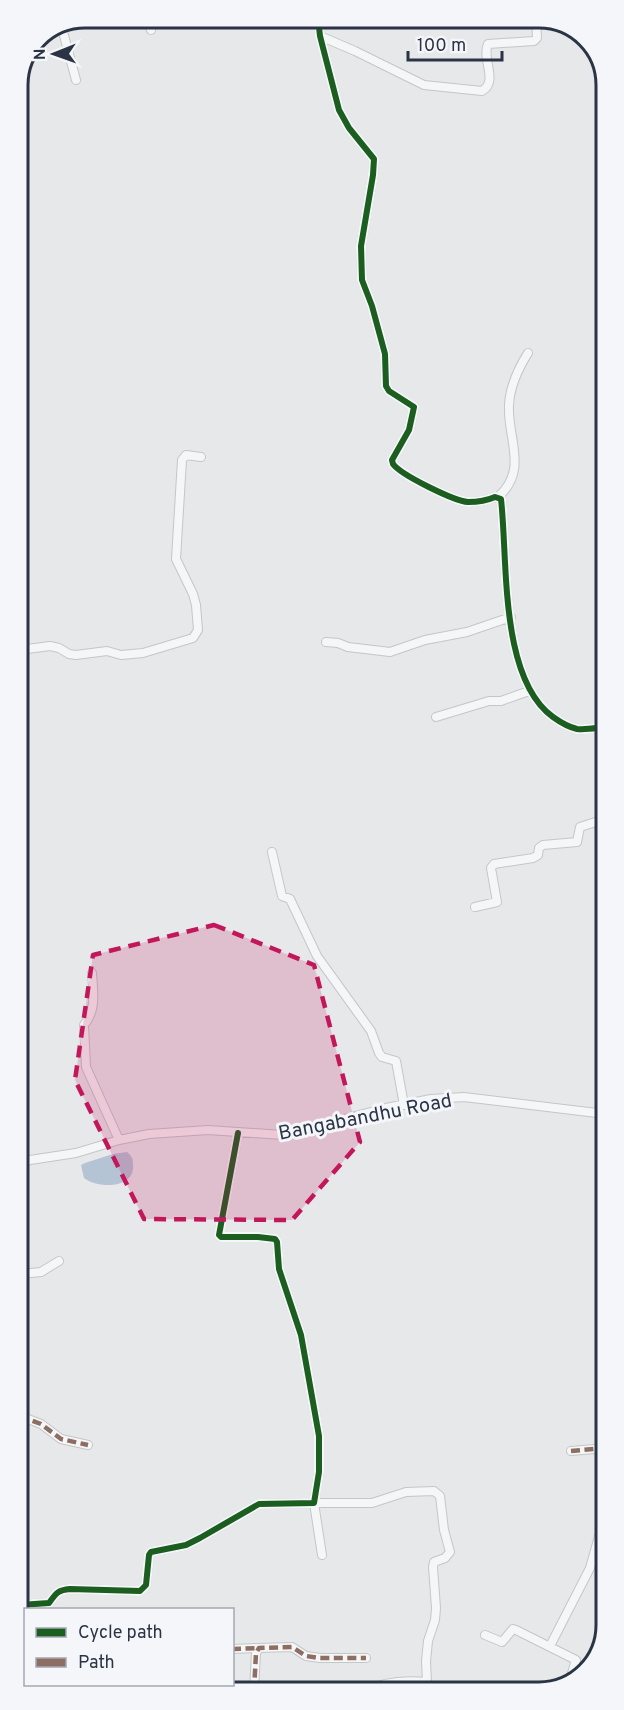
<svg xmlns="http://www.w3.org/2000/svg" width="624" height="1710" viewBox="0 0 624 1710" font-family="Overpass,sans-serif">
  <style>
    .water { fill: #b4c4d5 }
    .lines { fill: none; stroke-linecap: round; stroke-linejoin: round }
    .street-casing { stroke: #c4c6c8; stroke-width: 10 }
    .secondary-casing { stroke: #c4c6c8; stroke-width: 13 }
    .street { stroke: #f5f6f7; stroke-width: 8 }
    .secondary { stroke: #f8f8f8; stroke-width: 10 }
    .quiet { stroke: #8d6e63; stroke-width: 4.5; stroke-dasharray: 9 4.5; stroke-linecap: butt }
    .cycleway-casing { stroke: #f4f6f9; stroke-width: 10 }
    .cycleway { stroke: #1b5e20; stroke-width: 6 }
    .marked { fill: #c2185b; fill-opacity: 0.2; stroke: #c2185b; stroke-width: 4.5; stroke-dasharray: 12 8; stroke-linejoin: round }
    .labels { text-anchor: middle; stroke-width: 6; stroke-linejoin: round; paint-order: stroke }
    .street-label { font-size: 20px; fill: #2b3445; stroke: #f4f6f9 }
    .rim { fill: none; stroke: #2b3445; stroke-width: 3 }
  </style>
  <rect width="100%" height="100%" fill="#e6e8ea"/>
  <!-- water -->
  <path class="water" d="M127 1152C132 1156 133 1159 133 1165 135 1189 98 1189 84 1178L81 1165 85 1163 113 1154Z"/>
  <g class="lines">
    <!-- street casing -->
    <g class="street-casing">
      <path id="street" d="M146 18 151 30
        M318 18 320 36 339 110 349 128 374 159 373 175 361 246 362 280 372 306 385 354 386 386 389 391 414 407 409 430 392 460 393 464C401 475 454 501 468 502 477 502 486 501 495 497L501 499C508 559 499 678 553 717 560 722 568 727 577 729 586 730 596 728 605 727
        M62 28 76 80
        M320 36 355 51 424 85 482 91C499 81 481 59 488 44L534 41 537 38 536 18
        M498 497C529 470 507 438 509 405 510 386 518 369 528 353
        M326 642 338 643 348 647 390 652 425 640 467 632 511 617
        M19 650 50 646 59 648 69 654 76 655 107 651 121 655 143 653 193 638 198 630 196 605 193 594 176 559 182 460 186 455 201 457
        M436 717 489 701H501L529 691
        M272 852 282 896 290 899 317 956 371 1031 379 1053 382 1057 396 1061 404 1105
        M475 907 497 902 491 868 494 864 533 858 538 855 539 848 543 845 577 842 580 827 605 819
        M92 973C93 992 97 1009 84 1025L86 1067 119 1140
        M20 1165 30 1160 76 1153 119 1140 149 1134 208 1130 283 1135 386 1108 431 1099 464 1097 605 1114
        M20 1274 41 1272 59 1261
        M20 1416 41 1424 61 1439 88 1445
        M571 1451 606 1448
        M322 1555 314 1503H372L406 1492 434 1491 440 1496 444 1530 450 1552 445 1558 434 1562 433 1567 436 1608 435 1620 428 1641 426 1661 427 1682
        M20 1605 49 1603C56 1593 58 1590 70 1589L140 1591 146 1585 149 1555 151 1552 186 1545 200 1538 259 1504 314 1503 319 1472V1436L301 1335 279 1269 277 1242 275 1239 258 1237H221L219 1235 238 1133
        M485 1635 502 1642 513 1629 516 1630 576 1660 570 1680
        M550 1646 590 1568 603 1522 606 1521
        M232 1649 259 1648
        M254 1691 256 1653 259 1648 292 1647 306 1656 320 1658H366
        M366 1691C384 1681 407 1680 427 1682L429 1690
        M138 1692 142 1684"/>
    </g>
    <!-- secondary casing -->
    <g class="secondary-casing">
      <path id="secondary" d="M20 1610 26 1632"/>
    </g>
    <!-- street -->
    <use href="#street" class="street"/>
    <!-- secondary -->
    <use href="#secondary" class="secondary"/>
    <!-- quiet -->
    <path class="quiet" d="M20 1416 41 1424 61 1439 88 1445
      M571 1451 606 1448
      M232 1649 259 1648
      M254 1691 256 1653 259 1648 292 1647 306 1656 320 1658H366
      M138 1692 142 1684"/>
    <!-- cycleway casing -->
    <g class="cycleway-casing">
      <path id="cycleway" d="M318 18 320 36 339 110 349 128 374 159 373 175 361 246 362 280 372 306 385 354 386 386 389 391 414 407 409 430 392 460 393 464C401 475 454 501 468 502 477 502 486 501 495 497L501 499C508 559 499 678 553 717 560 722 568 727 577 729 586 730 596 728 605 727
        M20 1605 49 1603C56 1593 58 1590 70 1589L140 1591 146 1585 149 1555 151 1552 186 1545 200 1538 259 1504 314 1503 319 1472V1436L301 1335 279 1269 277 1242 275 1239 258 1237H221L219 1235 238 1133"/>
    </g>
    <!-- cycleway -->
    <use href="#cycleway" class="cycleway"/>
  </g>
  <!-- marked area -->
  <path class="marked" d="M214 925 314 965 360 1142 292 1220 144 1219 75 1080 93 955Z"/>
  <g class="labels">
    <!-- street labels -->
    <g class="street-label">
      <text transform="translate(365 1116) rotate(-11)" y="7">Bangabandhu Road</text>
    </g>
  </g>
  <!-- crop -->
  <path d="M0 0H624V1710H0ZM85 28H539A57 57 0 0 1 596 85V1625A57 57 0 0 1 539 1682H85A57 57 0 0 1 28 1625V85A57 57 0 0 1 85 28Z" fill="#f4f6f9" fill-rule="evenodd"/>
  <path class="rim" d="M85 28H539A57 57 0 0 1 596 85V1625A57 57 0 0 1 539 1682H85A57 57 0 0 1 28 1625V85A57 57 0 0 1 85 28Z"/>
  <!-- legend -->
  <rect x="24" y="1608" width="210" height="78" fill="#f4f6f9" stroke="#a4a8b1" stroke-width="1.5"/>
  <rect x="36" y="1628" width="30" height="9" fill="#1b5e20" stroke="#a4a8b1" stroke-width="1.5"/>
  <text x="78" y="1638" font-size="18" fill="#2b3445">Cycle path</text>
  <rect x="36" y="1658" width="30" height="9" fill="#8d6e63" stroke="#a4a8b1" stroke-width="1.5"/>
  <text x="78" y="1668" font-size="18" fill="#2b3445">Path</text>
  <!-- north arrow -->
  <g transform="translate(54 54) rotate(269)" stroke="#f4f6f9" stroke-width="4.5" paint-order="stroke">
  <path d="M0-4.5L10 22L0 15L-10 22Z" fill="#2b3445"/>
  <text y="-9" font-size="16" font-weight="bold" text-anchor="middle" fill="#2b3445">N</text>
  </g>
  <!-- scale -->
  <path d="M408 51v9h94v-9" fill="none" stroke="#2b3445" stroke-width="3"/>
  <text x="417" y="51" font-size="18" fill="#2b3445" stroke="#f4f6f9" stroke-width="4.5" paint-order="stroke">100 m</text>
</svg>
